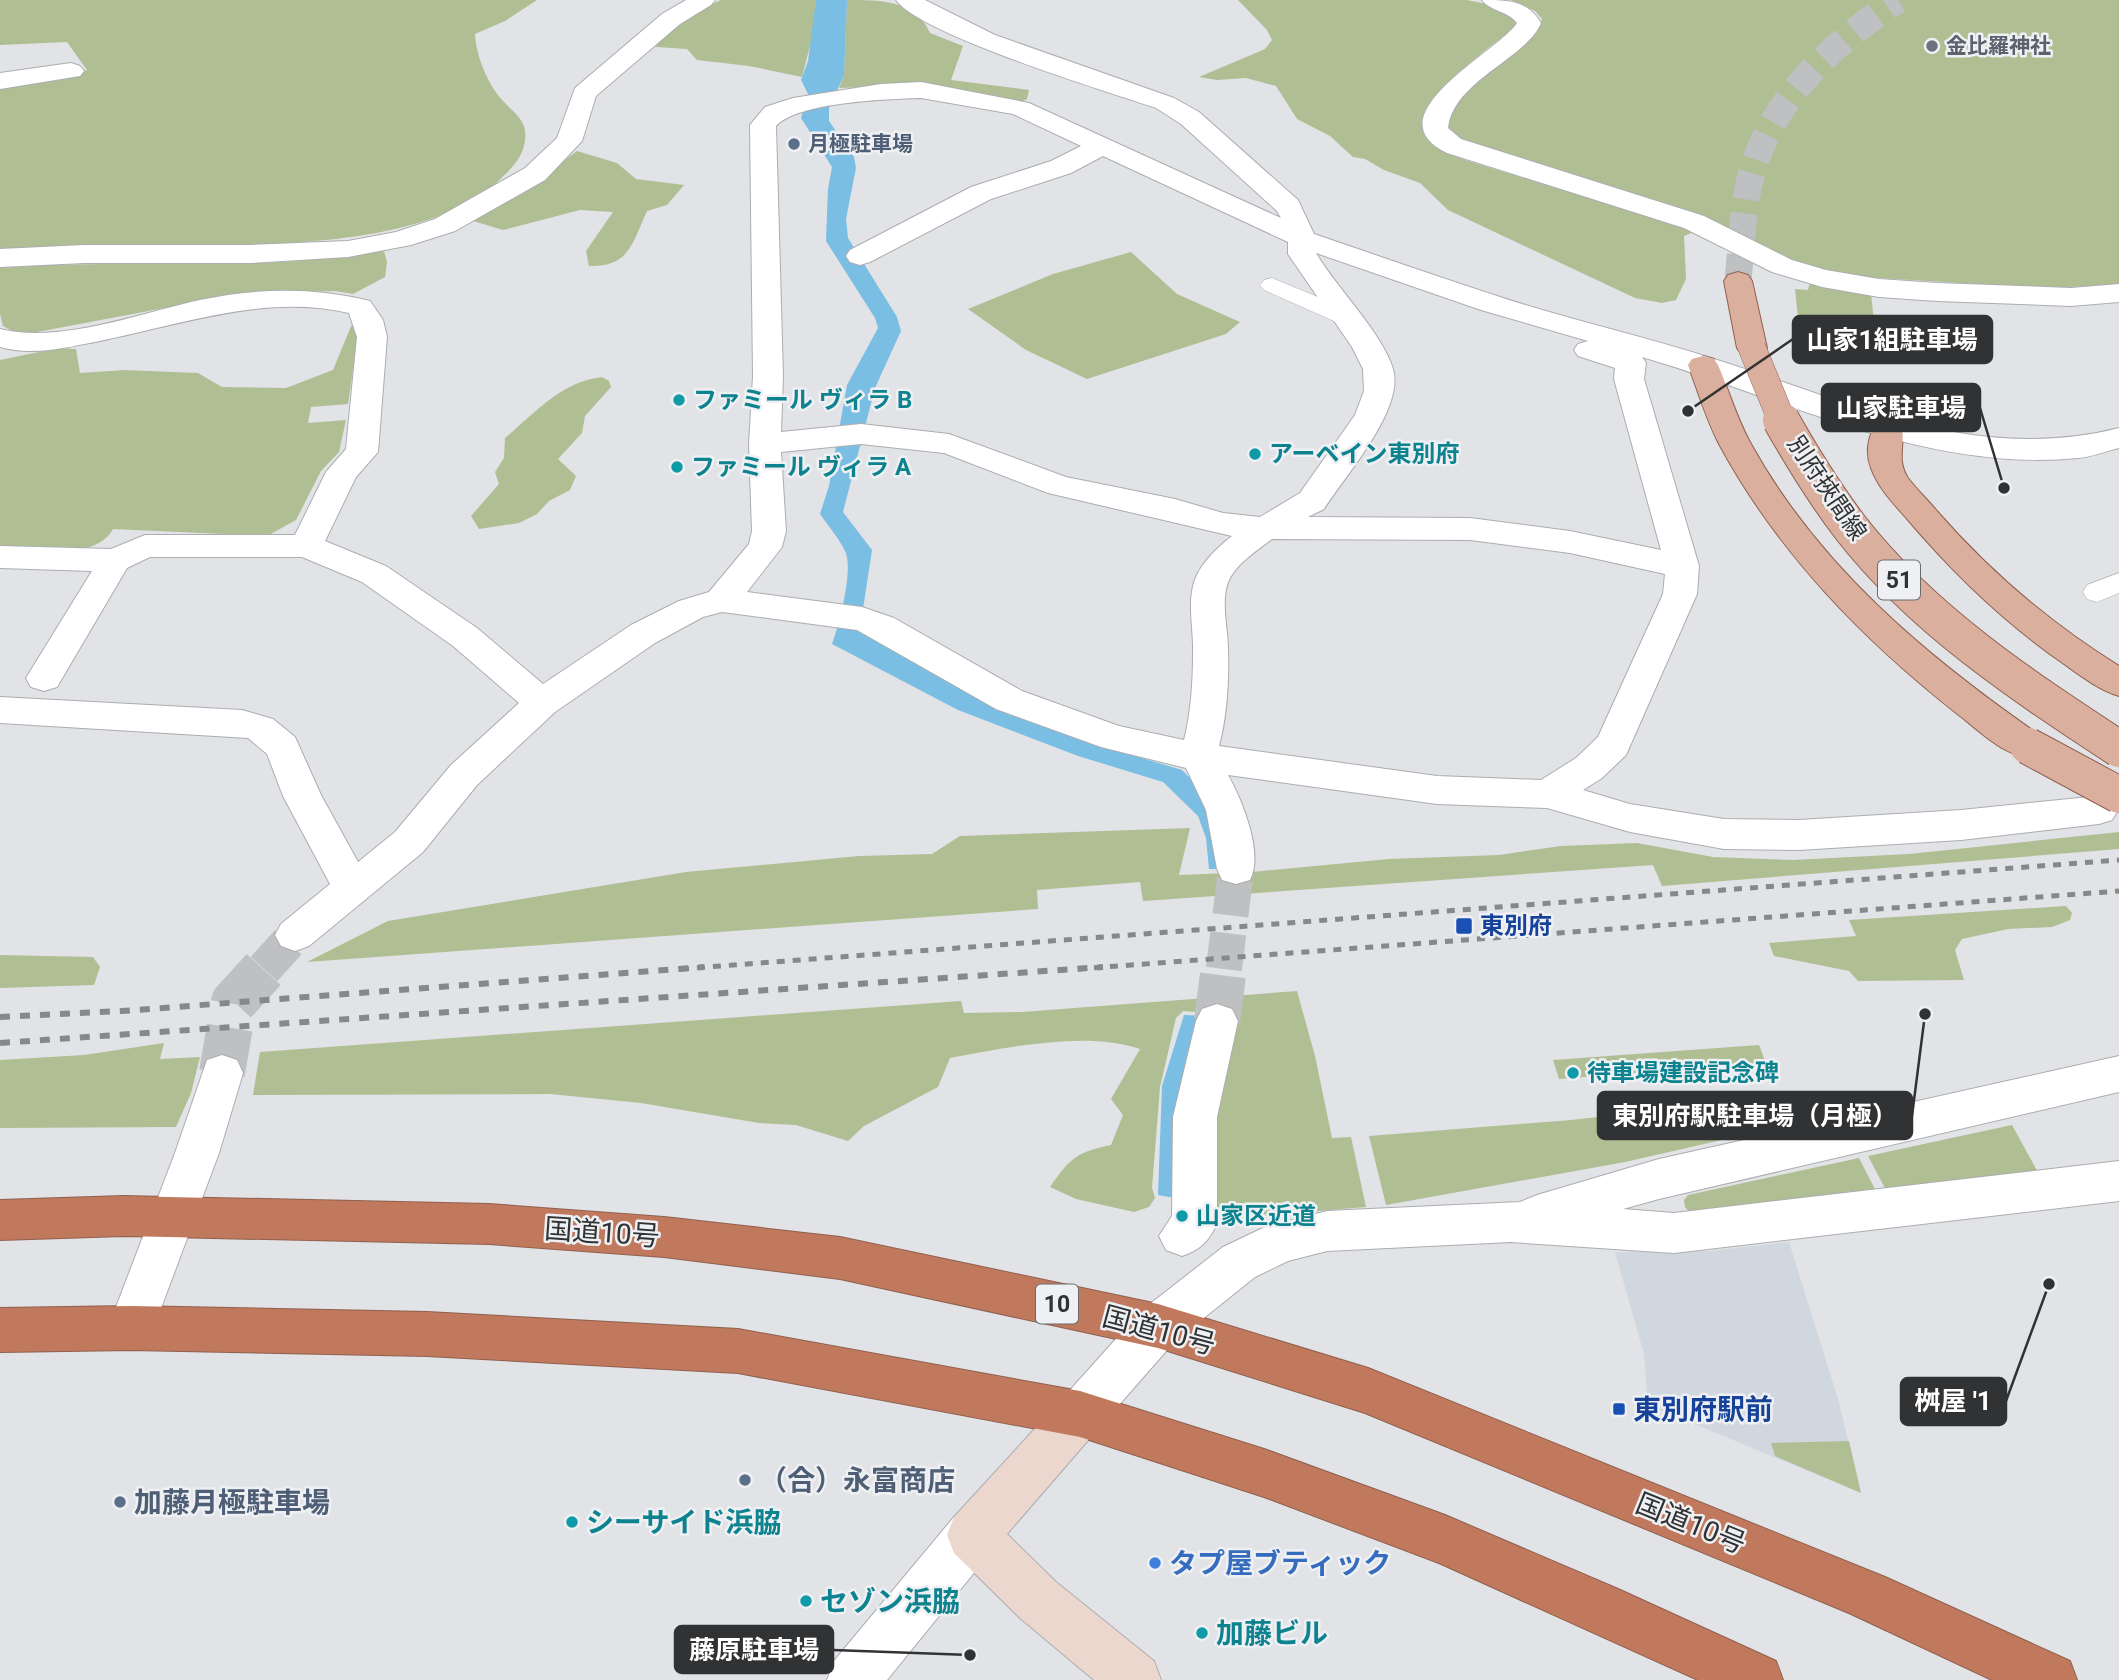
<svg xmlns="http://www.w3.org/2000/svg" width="2119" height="1680" viewBox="0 0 2119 1680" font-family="Roboto,'Noto Sans JP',sans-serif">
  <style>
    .built { fill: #d1d7df }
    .green { fill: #b0be94 }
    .water { fill: #7bbee4 }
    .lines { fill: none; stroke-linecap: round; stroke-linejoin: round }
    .street-tunnel-far1 { stroke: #bec0c2; stroke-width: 36; stroke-dasharray: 36 18; stroke-linecap: butt }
    .street-tunnel { stroke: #bec0c2; stroke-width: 46; stroke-dasharray: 46 24; stroke-linecap: butt }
    .primary-tunnel { stroke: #bec0c2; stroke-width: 27; stroke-dasharray: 27 14; stroke-linecap: butt }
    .lane-casing { stroke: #acadb0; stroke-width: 1 }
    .street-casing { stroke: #acadb0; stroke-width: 2 }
    .secondary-casing { stroke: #acadb0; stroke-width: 2 }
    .primary-casing { stroke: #8f604f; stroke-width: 2 }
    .highway-casing { stroke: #8f604f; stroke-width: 2 }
    .lane { fill: #fff; fill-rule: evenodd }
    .street { fill: #fff; fill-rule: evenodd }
    .secondary { fill: #ecd7cf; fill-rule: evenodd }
    .primary { fill: #daaf9e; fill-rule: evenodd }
    .highway { fill: #c1795e; fill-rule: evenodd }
    .rail-far1 { stroke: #87888a; stroke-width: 5; stroke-dasharray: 8 8; stroke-linecap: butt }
    .rail { stroke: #87888a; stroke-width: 6; stroke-dasharray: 10 10; stroke-linecap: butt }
    .primary-bridge-far1-casing { stroke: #8f604f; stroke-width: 28; stroke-linecap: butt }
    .primary-bridge-casing { stroke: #8f604f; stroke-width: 38; stroke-linecap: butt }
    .primary-bridge-far1 { stroke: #daaf9e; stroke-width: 27 }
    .primary-bridge { stroke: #daaf9e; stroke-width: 36 }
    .worship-dot { fill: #6b7280; stroke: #eef0f3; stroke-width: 2.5 }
    .service-dot { fill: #5c6f8a; stroke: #eef0f3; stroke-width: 2.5 }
    .culture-dot { fill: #0f9aa8; stroke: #eef0f3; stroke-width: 2.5 }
    .transit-dot { fill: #1a4fb4; stroke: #eef0f3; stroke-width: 2.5 }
    .shop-dot { fill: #3f7fe0; stroke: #eef0f3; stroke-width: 2.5 }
    .labels { text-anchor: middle; stroke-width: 5; stroke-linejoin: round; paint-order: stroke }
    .far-worship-label { font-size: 21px; font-weight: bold; fill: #5b616d; stroke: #eef0f3; text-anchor: start }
    .far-service-label { font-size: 21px; font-weight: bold; fill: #4e5e75; stroke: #eef0f3; text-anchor: start }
    .shield { fill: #eef0f3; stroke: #6a6b6d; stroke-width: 2 }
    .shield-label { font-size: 23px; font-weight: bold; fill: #313233 }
    .culture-label { font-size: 24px; font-weight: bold; fill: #0d838f; stroke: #eef0f3; text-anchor: start }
    .street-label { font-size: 24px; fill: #313233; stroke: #eef0f3 }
    .transit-label { font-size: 24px; font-weight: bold; fill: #164399; stroke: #eef0f3; text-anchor: start }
    .near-street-label { font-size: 28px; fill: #313233; stroke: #eef0f3 }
    .near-transit-label { font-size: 28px; font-weight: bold; fill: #164399; stroke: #eef0f3; text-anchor: start }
    .near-service-label { font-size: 28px; font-weight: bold; fill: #4e5e75; stroke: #eef0f3; text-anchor: start }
    .near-culture-label { font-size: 28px; font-weight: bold; fill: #0d838f; stroke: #eef0f3; text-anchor: start }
    .near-shop-label { font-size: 28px; font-weight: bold; fill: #366cbe; stroke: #eef0f3; text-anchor: start }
    .leader { fill: none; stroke: #313233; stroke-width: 2.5 }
    .callout-dot { fill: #313233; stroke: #eef0f3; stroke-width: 2.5 }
    .callout { fill: #313233; stroke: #313233; stroke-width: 2.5 }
    .callout-label { font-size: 26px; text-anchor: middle; font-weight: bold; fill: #fff }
  </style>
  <rect width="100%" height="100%" fill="#e1e3e6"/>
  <!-- built -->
  <path class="built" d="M1789 1242 1838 1399 1861 1493 1648 1405 1644 1354 1615 1252 1709 1251Z"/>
  <!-- green -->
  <path class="green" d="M0 0H537L505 21 475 34C476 56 488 85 503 101 514 113 528 121 525 140 523 159 509 171 496 183 414 256 222 244 116 245 77 245 39 248 0 250V85L73 75 87 70 67 42 0 45Z
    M721 0H816L814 30 802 77 749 66 697 60 687 49 657 47 650 44 676 21Z
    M847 0C881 0 916 0 930 33L963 46 951 80 1029 90 1027 99 1021 102C953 85 908 85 839 88L844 76Z
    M1238 0H1467L1497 6 1518 19 1516 26C1495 43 1412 102 1423 132 1429 149 1453 155 1468 161L1696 231 1684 236 1686 279 1676 300 1662 303 1635 298 1448 210 1420 183 1384 170 1365 159 1353 157 1330 136 1297 119 1276 86 1246 78 1217 80 1199 77 1265 49 1272 40 1267 30Z
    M1511 0H2119V285L2042 288 1847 276 1793 263 1713 220 1460 138 1447 126C1459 82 1510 62 1538 29L1542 19 1535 11Z
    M577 151 617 163 636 179 684 185 667 205 647 211C632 243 630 267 589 266L586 251 613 212 580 210 503 230 470 220 540 178Z
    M384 251 387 262 385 277 353 294 335 291 266 293 196 302 32 333 12 331 3 326 0 314V268C128 258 257 273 384 251Z
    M1131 252 1177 294 1240 322 1226 334 1087 379 1026 350 968 309 1053 274Z
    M1810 282 1871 293 1874 323 1892 337 1888 348 1877 354 1799 327 1795 289 1808 290Z
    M354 319 358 334 348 404 311 407 308 423 346 420 339 452 321 471 296 520 267 536 113 529C95 562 33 549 0 548V360L58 348 76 349 80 373 125 370 198 373 222 387 286 388 333 370Z
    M602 377 609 381 611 387 585 416 582 433 558 459 576 476 570 490 549 501 537 514 519 523 479 529 471 516 499 484 495 472 504 458 505 438C536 412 561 382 602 377Z
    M1190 828 1179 875 1252 872 1389 859 1499 855 1561 846 1637 843 1713 857 1793 860 1909 854 2119 832V849L1662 886 1653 865 1143 901 1140 882 1037 890 1038 909 307 962 388 921 686 872 859 856 932 854 960 836Z
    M2066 906 2072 913 2070 920 2052 927 2008 929 1962 939 1955 950 1964 980 1858 981 1849 971 1774 956 1769 943 1856 936 1849 920Z
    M0 955 93 957 100 967 94 985 0 988Z
    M1297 991 1315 1056 1332 1138 1351 1137 1366 1207 1283 1214 1219 1215 1210 1210 1209 1013 1183 1011 1176 1018 1160 1087 1152 1188 1155 1198 1149 1207 1134 1212 1076 1199 1050 1187C1070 1158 1077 1152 1111 1145L1123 1115 1111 1099 1140 1049C1085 1030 1006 1048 950 1058L938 1087 864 1126 848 1141 796 1125 759 1123 641 1103 550 1094 253 1095 260 1052 961 1001 964 1013 1022 1012Z
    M164 1043 160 1059 200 1057 191 1093 176 1127 0 1128V1060L84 1055Z
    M1759 1045 1766 1063 1559 1079 1553 1060Z
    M1877 1092 1885 1103 1625 1162 1386 1205 1369 1136 1571 1120 1792 1096Z
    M2012 1125 2040 1176 1888 1194 1868 1156Z
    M1859 1158 1878 1195 1691 1214 1685 1207 1684 1200 1688 1195Z
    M1849 1441 1861 1493 1775 1456 1771 1443Z"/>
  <!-- water -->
  <path class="water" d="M816 0H847L844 76 829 107V121L854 157 856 168 846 219 848 238 897 317 901 331 875 388 843 512 872 550 863 609 1088 742 1182 770 1205 793 1229 869H1209L1206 838 1198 816 1163 782 1078 756 958 710 832 644C839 626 854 568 845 551 839 538 828 526 820 514L829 486 847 385 878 328 875 318 826 241 828 189 832 167 801 118 808 94 801 80 808 61Z
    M1184 1015 1208 1016 1180 1199 1158 1195 1162 1086Z"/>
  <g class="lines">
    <!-- street-tunnel-far1 -->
    <path class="street-tunnel-far1" d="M264 969 295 935
      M1224 969 1236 869"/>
    <!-- street-tunnel -->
    <path class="street-tunnel" d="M1217 1021 1224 967
      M222 1073 234 1002 266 967"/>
    <!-- primary-tunnel -->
    <path class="primary-tunnel" d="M1738 281C1741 249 1742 216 1749 184 1767 103 1831 44 1898 0"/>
    <!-- lane casing -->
    <g class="lane-casing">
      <path id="lane" d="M1272 278 1354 312 1357 317 1354 322 1345 324 1336 322 1264 290 1260 285 1264 280Z
        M2119 573V593L2097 602 2087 599 2083 592 2087 585Z"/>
    </g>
    <!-- street casing -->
    <g class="street-casing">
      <path id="street" d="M686 0H715L711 5 680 24 596 96 582 141 545 180 455 231 411 245 348 257 250 263H84L0 267V249L84 245H250L348 241 396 232 435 219 525 168 557 138 575 88 662 14Z
        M896 0H925L995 35 1174 98 1199 112 1298 200 1314 234C1376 255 1438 277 1500 297 1570 320 1643 336 1714 359 1849 401 1973 465 2119 428V448C2106 451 2092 457 2078 458 1926 473 1784 398 1642 357L1646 363 1644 379 1699 566 1697 594 1626 755 1602 778 1583 790 1630 804 1724 819 1799 820 1961 810 2099 796 2112 800 2118 810 2112 820 2099 824 1961 840 1799 850 1724 849 1630 832 1547 808 1437 804 1228 775C1242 800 1264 853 1250 880L1236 884 1222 880 1217 869 1206 810 1186 768 1101 747 996 709 857 630 722 612 703 617 655 643 555 712 477 785 423 852 309 946 295 951 281 946 275 935 281 924 330 884 283 796 267 754 248 738 0 723V697L242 710 273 719 295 737 321 795 358 862 395 832 451 765 519 703 453 646 362 582 302 557H150L127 568 57 687 44 691 31 687 26 678 92 571 0 568V546L111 549 145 535H295L326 472 346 449 357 337 349 313C265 293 177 326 95 342 64 348 31 356 0 347V329C60 344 141 313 200 300 257 288 314 287 370 301L383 320 387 337 378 452 356 477 325 541 386 566 477 628 543 684 631 625 679 601 709 592 749 544 752 531 749 444 753 376 750 125 765 107 793 98 881 84 921 82 1029 103 1281 218 1277 211 1181 124 1156 108C1108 92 919 34 896 0ZM921 98 1013 114 1081 146 1051 161 971 187 850 250 846 256 850 262 860 265 870 262 991 199 1071 173 1103 156 1288 242V254L1352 347 1363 369 1364 391 1355 415 1300 493 1260 517 1223 513 1175 499 1066 477 949 434 861 424 781 432 783 376 776 126C798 102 887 99 921 98ZM1316 253 1481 310 1588 341 1578 344 1574 350 1578 356 1615 368 1614 379 1661 550 1570 531 1470 518 1308 517 1324 509C1345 476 1405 409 1393 369 1383 334 1335 286 1316 253ZM861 444 944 453 1048 493 1232 536C1219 546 1203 561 1196 577 1186 601 1194 628 1193 653 1193 681 1191 713 1184 740L1119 726 1022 691 894 618 862 607 747 592 782 547 786 531 781 452ZM1272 539 1470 540 1570 553 1665 574 1663 594 1598 737 1576 758 1541 780 1437 776 1219 746C1227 716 1229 681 1228 649 1228 628 1220 600 1229 580 1238 562 1258 550 1272 539Z
        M1482 0C1508 0 1527 0 1541 23 1526 59 1453 81 1448 128L1461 139 1704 216 1792 260 1826 270 1879 279 1937 283 2071 288 2119 284V302L2071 306 1937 301 1879 297 1822 287 1772 272 1684 228 1447 153C1370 116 1498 52 1517 23 1508 11 1490 11 1482 0Z
        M71 63 80 66 84 71 80 76 0 89V73Z
        M1217 1004 1232 1009 1238 1021 1217 1117V1224C1208 1242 1200 1250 1182 1256L1166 1250 1159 1236 1172 1216 1173 1117 1196 1021 1202 1009Z
        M222 1055 237 1060 243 1073 219 1153 148 1343 131 1350 114 1343 108 1328 175 1153 207 1060Z
        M2119 1056V1092L1659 1199 1623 1209 1674 1213 2119 1161V1201L1674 1253 1511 1242 1327 1251 1288 1261 1255 1277 1175 1341 1097 1430 1080 1437 1063 1430 1056 1414 1063 1398 1141 1311 1223 1247 1265 1227 1327 1211 1520 1202 1537 1195 1659 1159Z
        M972 1510 990 1517 997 1535 990 1553 887 1680H827L834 1661 954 1517Z"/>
    </g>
    <!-- secondary casing -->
    <g class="secondary-casing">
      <path id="secondary" d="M1080 1391 1097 1398 1104 1414 1097 1430 1007 1534 1056 1582 1154 1661 1161 1680H1094L1020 1618 954 1553 947 1535 954 1517 1063 1398Z"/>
    </g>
    <!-- primary casing -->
    <g class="primary-casing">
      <path id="primary" d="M1738 272 1748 275 1752 281 1767 348 1763 354 1752 357 1741 354 1737 348 1724 281 1728 275Z
        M1703 356 1714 359 1718 365C1729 391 1737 419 1751 444 1819 567 1927 657 2041 736L2046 746 2041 756C2012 764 1982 733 1960 716 1863 640 1778 553 1719 444 1706 419 1698 391 1688 365L1692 359Z
        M1888 419 1899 422C1909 437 1894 457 1908 478 1916 489 1927 499 1936 510 1989 571 2050 623 2119 666V696C2099 690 2081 676 2064 664 2005 623 1954 574 1908 520 1894 504 1878 488 1871 468 1865 453 1868 435 1877 422Z"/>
    </g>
    <!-- highway casing -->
    <g class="highway-casing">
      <path id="highway" d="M124 1196 489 1204 664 1217 840 1237 1158 1304 1368 1368 1885 1577 2070 1661 2077 1680H1992L1849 1613 1365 1413 1158 1348 840 1279 664 1257 489 1244 124 1236 0 1240V1200Z
        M131 1306 427 1312 738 1329 1080 1391 1264 1449 1445 1515 1618 1589 1776 1661 1783 1680H1698L1439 1563 1264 1497 1080 1437 738 1373 427 1356 131 1350 0 1352V1308Z"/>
    </g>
    <!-- lane -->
    <use href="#lane" class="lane"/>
    <!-- street -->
    <use href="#street" class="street"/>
    <!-- secondary -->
    <use href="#secondary" class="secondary"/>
    <!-- primary -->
    <use href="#primary" class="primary"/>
    <!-- highway -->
    <use href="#highway" class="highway"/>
    <!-- rail-far1 -->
    <path class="rail-far1" d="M681 969 2119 860
      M1078 969 2119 891"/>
    <!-- rail -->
    <path class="rail" d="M0 1017 122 1011 704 967
      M0 1043 1103 967"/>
    <!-- primary-bridge-far1 casing -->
    <g class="primary-bridge-far1-casing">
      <path id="primary-bridge-far1" d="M1752 348 1782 421"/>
    </g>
    <!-- primary-bridge casing -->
    <g class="primary-bridge-casing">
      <path id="primary-bridge" d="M1781 420C1802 457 1824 493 1850 527 1921 619 2023 686 2119 749
        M2028 746 2119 795"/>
    </g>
    <!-- primary-bridge-far1 -->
    <use href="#primary-bridge-far1" class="primary-bridge-far1"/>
    <!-- primary-bridge -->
    <use href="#primary-bridge" class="primary-bridge"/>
  </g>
  <!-- markers -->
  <circle class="worship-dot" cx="1932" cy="46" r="7"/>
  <g class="service-dot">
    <circle cx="794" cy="144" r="7"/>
    <circle cx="745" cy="1480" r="7"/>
    <circle cx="120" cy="1502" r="7"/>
  </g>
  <g class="culture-dot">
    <circle cx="679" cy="400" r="7"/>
    <circle cx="1255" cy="454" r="7"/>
    <circle cx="677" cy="467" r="7"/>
    <circle cx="1573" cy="1073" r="7"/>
    <circle cx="1182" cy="1216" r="7"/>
    <circle cx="572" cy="1522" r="7"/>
    <circle cx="806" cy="1601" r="7"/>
    <circle cx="1202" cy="1633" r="7"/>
  </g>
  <g class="transit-dot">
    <rect x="1455" y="917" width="18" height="18" rx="3.5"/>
    <rect x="1612" y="1402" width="14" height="14" rx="3.5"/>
  </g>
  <circle class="shop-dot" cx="1155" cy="1563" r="7"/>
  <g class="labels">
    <!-- far-worship labels -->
    <g class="far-worship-label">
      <text x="1946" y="53">金比羅神社</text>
    </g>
    <!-- far-service labels -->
    <g class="far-service-label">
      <text x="808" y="151">月極駐車場</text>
    </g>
    <!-- shield labels -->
    <g class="shield">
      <rect x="1878" y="560.5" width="42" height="39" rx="5"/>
      <rect x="1036" y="1284.5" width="42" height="39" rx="5"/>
    </g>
    <g class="shield-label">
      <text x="1899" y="588">51</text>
      <text x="1057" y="1312">10</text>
    </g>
    <!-- culture labels -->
    <g class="culture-label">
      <text x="693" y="408">ファミール ヴィラ B</text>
      <text x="1269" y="462">アーベイン東別府</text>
      <text x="691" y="475">ファミール ヴィラ A</text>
      <text x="1587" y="1081">待車場建設記念碑</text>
      <text x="1196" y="1224">山家区近道</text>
    </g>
    <!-- street labels -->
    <g class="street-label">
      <text transform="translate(1827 488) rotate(56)" y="8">別府挾間線</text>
    </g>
    <!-- transit labels -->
    <g class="transit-label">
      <text x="1480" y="934">東別府</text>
    </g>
    <!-- near-street labels -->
    <g class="near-street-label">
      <text transform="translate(602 1232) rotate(4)" y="10">国道10号</text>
      <text transform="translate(1159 1330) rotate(15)" y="10">国道10号</text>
      <text transform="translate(1691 1523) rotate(22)" y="10">国道10号</text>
    </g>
    <!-- near-transit labels -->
    <g class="near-transit-label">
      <text x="1633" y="1419">東別府駅前</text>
    </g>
    <!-- near-service labels -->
    <g class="near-service-label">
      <text x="759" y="1490">（合）永富商店</text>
      <text x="134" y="1512">加藤月極駐車場</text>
    </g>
    <!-- near-culture labels -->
    <g class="near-culture-label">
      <text x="586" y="1532">シーサイド浜脇</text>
      <text x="820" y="1611">セゾン浜脇</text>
      <text x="1216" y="1643">加藤ビル</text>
    </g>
    <!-- near-shop labels -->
    <g class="near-shop-label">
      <text x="1169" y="1573">タプ屋ブティック</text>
    </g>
  </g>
  <!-- callouts -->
  <path class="leader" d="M1688 411L1793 339M2004 488L1980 408M1925 1014L1912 1116M2049 1284L2006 1401M970 1655L833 1650"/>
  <g class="callout-dot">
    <circle cx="1688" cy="411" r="7"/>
    <circle cx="2004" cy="488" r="7"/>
    <circle cx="1925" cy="1014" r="7"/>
    <circle cx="2049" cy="1284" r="7"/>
    <circle cx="970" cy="1655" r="7"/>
  </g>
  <g class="callout">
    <rect x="1793" y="316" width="199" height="47" rx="7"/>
    <rect x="1822" y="384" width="158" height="47" rx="7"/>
    <rect x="1598" y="1092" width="314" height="47" rx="7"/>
    <rect x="1901" y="1378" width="105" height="47" rx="7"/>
    <rect x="675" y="1626" width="158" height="47" rx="7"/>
  </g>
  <g class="callout-label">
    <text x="1892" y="349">山家1組駐車場</text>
    <text x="1901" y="417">山家駐車場</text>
    <text x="1755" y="1125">東別府駅駐車場（月極）</text>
    <text x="1953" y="1410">桝屋 '1</text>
    <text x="754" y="1659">藤原駐車場</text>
  </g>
</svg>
